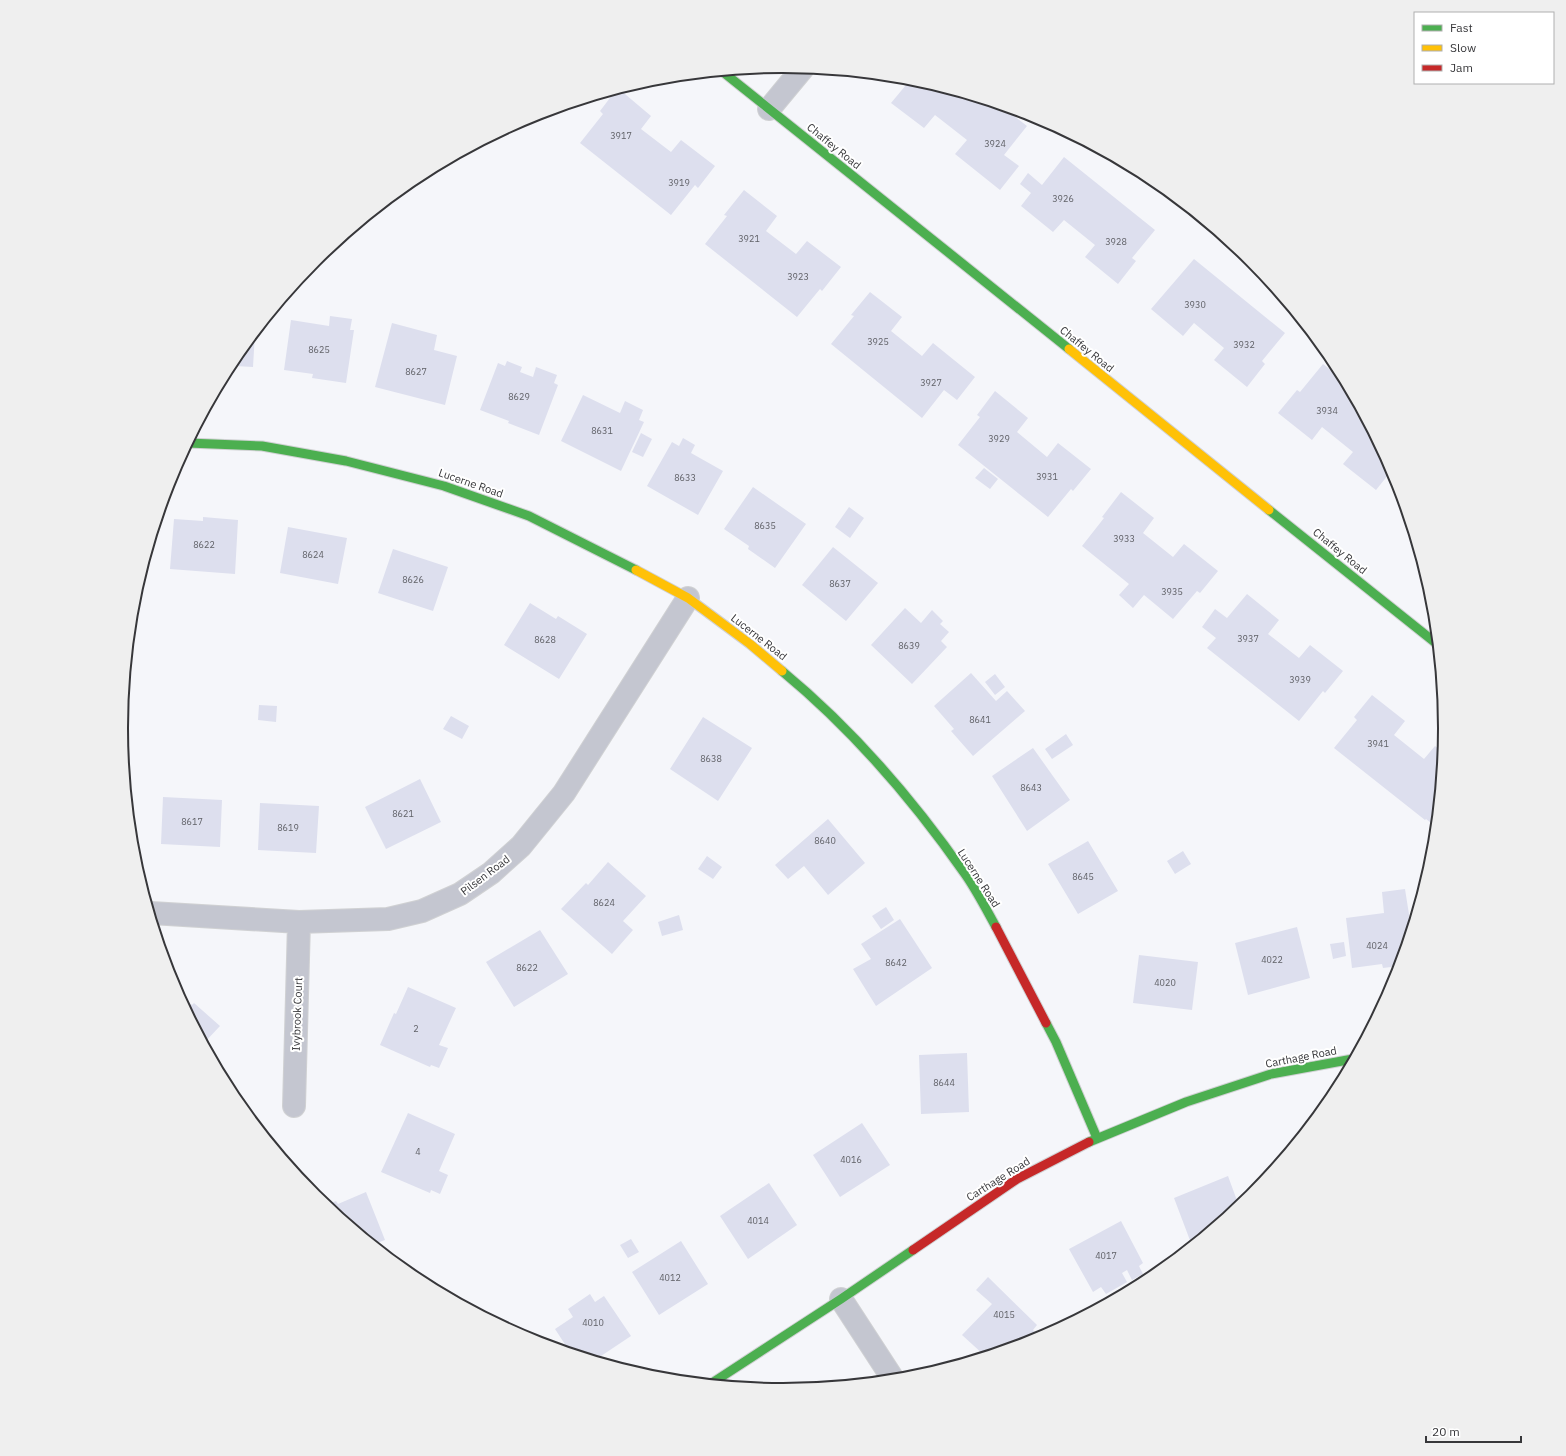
<svg xmlns="http://www.w3.org/2000/svg" width="1566" height="1456" viewBox="0 0 1566 1456" font-family="'IBM Plex Sans',sans-serif">
  <style>
    .building { fill: #dddfee }
    .lines { fill: none; stroke-linecap: round; stroke-linejoin: round }
    .street-casing { stroke: #d0d1d3; stroke-width: 24 }
    .fast-casing { stroke: #d0d1d3; stroke-width: 11 }
    .slow-casing { stroke: #d0d1d3; stroke-width: 11 }
    .jam-casing { stroke: #d0d1d3; stroke-width: 11 }
    .street { stroke: #c4c6d0; stroke-width: 22 }
    .fast { stroke: #4caf50; stroke-width: 9 }
    .slow { stroke: #ffc107; stroke-width: 9 }
    .jam { stroke: #c62828; stroke-width: 9 }
    .labels { text-anchor: middle; stroke-width: 4; stroke-linejoin: round; paint-order: stroke }
    .number-label { font-size: 9px; fill: #606167 }
    .street-label { font-size: 11px; fill: #37373a; stroke: #fff }
    .rim { fill: none; stroke: #37373a; stroke-width: 2 }
  </style>
  <rect width="100%" height="100%" fill="#f5f6fa"/>
  <!-- building -->
  <path class="building" d="M911 79 915 82 916 80 1000 105 1027 126 1004 155 1019 166 1000 190 955 154 967 140 935 115 924 128 891 103Z
    M619 89 651 116 641 129 671 152 681 140 715 166 698 188 695 185 671 215 580 143 603 114 600 111 616 90Z
    M1064 157 1155 230 1132 258 1136 261 1118 284 1085 257 1095 245 1064 220 1053 232 1021 206 1031 193 1020 184 1028 173 1042 185Z
    M1116 159 1118 160 1129 166 1126 169 1115 161Z
    M744 190 777 216 766 231 796 254 807 241 841 267 822 291 820 289 797 317 705 244 727 216 724 215Z
    M1194 259 1285 333 1262 361 1265 364 1247 387 1214 360 1224 348 1194 323 1183 336 1151 309Z
    M870 292 902 317 891 331 922 356 933 343 975 377 957 400 944 390 922 418 831 344 854 316 851 315Z
    M330 316 352 319 350 330H354L346 383 312 378 313 374 284 370 291 320 329 326Z
    M392 323 437 335 434 350 457 356 445 405 375 387Z
    M255 333 253 367 235 366 234 373H226L233 360Z
    M507 361 522 367 520 372 533 377 536 367 557 375 554 383 558 385 539 435 508 423 509 421 480 410 498 363 505 366Z
    M1323 364 1345 381 1392 470 1376 490 1343 464 1353 452 1322 427 1312 440 1278 413 1297 390 1300 392Z
    M995 391 1028 418 1017 432 1047 457 1058 443 1091 469 1073 491 1071 489 1048 517 958 445 980 417 977 415Z
    M583 395 620 413 625 401 643 410 639 420 644 422 621 471 561 441Z
    M641 433 652 439 643 457 632 452Z
    M683 438 695 445 691 453 723 471 698 515 647 486 672 442 679 446Z
    M984 468 998 479 990 489 975 478Z
    M753 487 806 524 775 568 748 549 749 546 724 529Z
    M1121 492 1154 518 1143 533 1173 557 1184 544 1218 571 1200 593 1197 591 1173 619 1144 595 1133 608 1119 595 1129 584 1082 546 1104 518 1102 517Z
    M849 507 864 518 850 538 835 527Z
    M203 517 238 520 235 574 170 569 174 519 203 521Z
    M288 527 347 538 338 584 280 573Z
    M833 547 878 583 846 621 802 585Z
    M393 549 448 567 433 611 378 593Z
    M1247 594 1279 620 1268 634 1299 658 1310 645 1343 671 1325 693 1323 691 1299 721 1207 648 1216 638 1202 627 1215 609 1227 618Z
    M530 603 556 619 558 616 587 634 559 679 504 645Z
    M905 608 921 623 932 610 943 621 940 624 949 632 941 641 947 647 912 684 871 645Z
    M971 673 996 701 1007 691 1025 711 973 756 951 731 954 729 934 706Z
    M995 674 1005 687 995 695 985 682Z
    M1372 695 1405 721 1394 735 1424 759 1435 746 1443 752 1435 826 1426 819 1425 820 1334 748 1357 720 1354 717Z
    M259 705 277 706 276 722 258 720Z
    M451 716 469 726 462 739 443 729Z
    M703 717 752 748 718 801 670 769Z
    M1066 734 1073 745 1052 759 1045 749Z
    M1033 748 1070 800 1027 831 992 776Z
    M420 779 441 822 386 849 365 807Z
    M128 795H132L131 818H130Z
    M163 797 222 800 220 847 161 844Z
    M260 803 319 806 316 853 258 850Z
    M828 819 865 863 828 895 804 866 788 879 775 865Z
    M1088 841 1118 891 1078 914 1048 864Z
    M1183 851 1191 864 1175 874 1167 861Z
    M707 856 722 867 713 879 698 869Z
    M608 862 646 896 623 921 633 930 612 954 561 909 586 883 588 885Z
    M1405 889 1411 927 1399 966 1383 968 1382 964 1352 968 1346 918 1384 913 1382 892Z
    M886 907 894 920 881 929 872 916Z
    M679 915 683 930 662 936 658 922Z
    M900 919 932 968 876 1006 853 969 871 959 861 944Z
    M1297 927 1310 978 1248 995 1235 943Z
    M540 930 568 974 514 1007 486 962Z
    M1344 942 1346 956 1333 959 1330 944Z
    M1139 955 1198 962 1192 1010 1133 1003Z
    M408 987 456 1008 439 1045 448 1048 439 1068 431 1065 430 1067 380 1045 394 1013 396 1014Z
    M176 991 192 1005 194 1003 220 1026 204 1043Z
    M967 1053 969 1112 921 1114 919 1055Z
    M408 1113 455 1134 439 1171 448 1175 440 1194 431 1190 430 1193 381 1172Z
    M862 1123 890 1165 840 1197 813 1155Z
    M1228 1176 1239 1206 1197 1241 1191 1243 1174 1198Z
    M769 1183 797 1225 748 1259 720 1216Z
    M366 1192 385 1240 374 1244 326 1205 336 1201 338 1204Z
    M1121 1221 1143 1263 1139 1266 1143 1274 1132 1280 1127 1270 1122 1273 1127 1282 1106 1294 1101 1287 1093 1292 1069 1249Z
    M631 1239 639 1252 628 1258 620 1245Z
    M681 1241 708 1284 659 1315 632 1272Z
    M988 1277 1037 1325 1033 1330 1040 1337 1039 1338 1030 1341 1026 1337 1021 1341 1024 1343 984 1355 962 1335 992 1304 976 1290Z
    M590 1294 595 1302 604 1296 631 1336 595 1360 570 1352 555 1329 573 1317 568 1309Z"/>
  <g class="lines">
    <!-- street casing -->
    <g class="street-casing">
      <path id="street" d="M769 109 803 68
        M151 913 299 922 388 919 422 911 460 894 491 873 521 846 564 793 688 598
        M294 1106 299 922
        M841 1299 893 1379"/>
    </g>
    <!-- fast casing -->
    <g class="fast-casing">
      <path id="fast" d="M723 72 1069 349
        M188 443 262 446 346 461 444 486 529 516 636 570
        M1269 510 1437 644
        M782 671C851 728 914 801 965 874 977 891 986 909 996 927
        M1046 1023 1056 1042 1097 1138
        M1089 1142 1186 1102 1271 1074 1353 1059
        M712 1383 841 1299 913 1250"/>
    </g>
    <!-- slow casing -->
    <g class="slow-casing">
      <path id="slow" d="M1069 349 1269 510
        M636 570 688 598 750 644 782 671"/>
    </g>
    <!-- jam casing -->
    <g class="jam-casing">
      <path id="jam" d="M996 927 1046 1023
        M913 1250 1017 1179 1089 1142"/>
    </g>
    <!-- street -->
    <use href="#street" class="street"/>
    <!-- fast -->
    <use href="#fast" class="fast"/>
    <!-- slow -->
    <use href="#slow" class="slow"/>
    <!-- jam -->
    <use href="#jam" class="jam"/>
  </g>
  <g class="labels">
    <!-- number labels -->
    <g class="number-label">
      <text x="621" y="139">3917</text>
      <text x="995" y="147">3924</text>
      <text x="679" y="186">3919</text>
      <text x="1063" y="202">3926</text>
      <text x="749" y="242">3921</text>
      <text x="1116" y="245">3928</text>
      <text x="798" y="280">3923</text>
      <text x="1195" y="308">3930</text>
      <text x="878" y="345">3925</text>
      <text x="1244" y="348">3932</text>
      <text x="319" y="353">8625</text>
      <text x="416" y="375">8627</text>
      <text x="931" y="386">3927</text>
      <text x="519" y="400">8629</text>
      <text x="1327" y="414">3934</text>
      <text x="602" y="434">8631</text>
      <text x="999" y="442">3929</text>
      <text x="1047" y="480">3931</text>
      <text x="685" y="481">8633</text>
      <text x="765" y="529">8635</text>
      <text x="1124" y="542">3933</text>
      <text x="204" y="548">8622</text>
      <text x="313" y="558">8624</text>
      <text x="413" y="583">8626</text>
      <text x="840" y="587">8637</text>
      <text x="1172" y="595">3935</text>
      <text x="1248" y="642">3937</text>
      <text x="545" y="643">8628</text>
      <text x="909" y="649">8639</text>
      <text x="1300" y="683">3939</text>
      <text x="980" y="723">8641</text>
      <text x="1378" y="747">3941</text>
      <text x="711" y="762">8638</text>
      <text x="1031" y="791">8643</text>
      <text x="403" y="817">8621</text>
      <text x="192" y="825">8617</text>
      <text x="288" y="831">8619</text>
      <text x="825" y="844">8640</text>
      <text x="1083" y="880">8645</text>
      <text x="604" y="906">8624</text>
      <text x="1377" y="949">4024</text>
      <text x="1272" y="963">4022</text>
      <text x="896" y="966">8642</text>
      <text x="527" y="971">8622</text>
      <text x="1165" y="986">4020</text>
      <text x="416" y="1032">2</text>
      <text x="944" y="1086">8644</text>
      <text x="418" y="1155">4</text>
      <text x="851" y="1163">4016</text>
      <text x="758" y="1224">4014</text>
      <text x="1106" y="1259">4017</text>
      <text x="670" y="1281">4012</text>
      <text x="1004" y="1318">4015</text>
      <text x="593" y="1326">4010</text>
    </g>
    <!-- street labels -->
    <g class="street-label">
      <text transform="translate(834 146) rotate(39)" y="4">Chaffey Road</text>
      <text transform="translate(1087 349) rotate(39)" y="4">Chaffey Road</text>
      <text transform="translate(471 483) rotate(19)" y="4">Lucerne Road</text>
      <text transform="translate(1340 551) rotate(39)" y="4">Chaffey Road</text>
      <text transform="translate(759 637) rotate(38)" y="4">Lucerne Road</text>
      <text transform="translate(485 875) rotate(-37)" y="4">Pilsen Road</text>
      <text transform="translate(979 878) rotate(57)" y="4">Lucerne Road</text>
      <text transform="translate(297 1014) rotate(-88)" y="4">Ivybrook Court</text>
      <text transform="translate(1301 1057) rotate(-11)" y="4">Carthage Road</text>
      <text transform="translate(998 1179) rotate(-32)" y="4">Carthage Road</text>
    </g>
  </g>
  <!-- crop -->
  <path d="M0 0H1566V1456H0ZM128 728a655 655 0 1 1 1310 0a655 655 0 1 1-1310 0Z" fill="#efefef" fill-rule="evenodd"/>
  <path class="rim" d="M128 728a655 655 0 1 1 1310 0a655 655 0 1 1-1310 0Z"/>
  <!-- legend -->
  <rect x="1414" y="12" width="140" height="72" fill="#ffffff" stroke="#afafb0"/>
  <rect x="1422" y="25" width="20" height="6" fill="#4caf50" stroke="#afafb0"/>
  <text x="1450" y="32" font-size="12" fill="#37373a">Fast</text>
  <rect x="1422" y="45" width="20" height="6" fill="#ffc107" stroke="#afafb0"/>
  <text x="1450" y="52" font-size="12" fill="#37373a">Slow</text>
  <rect x="1422" y="65" width="20" height="6" fill="#c62828" stroke="#afafb0"/>
  <text x="1450" y="72" font-size="12" fill="#37373a">Jam</text>
  <!-- scale -->
  <path d="M1426 1436v6h95v-6" fill="none" stroke="#37373a" stroke-width="2"/>
  <text x="1432" y="1436" font-size="12" fill="#37373a" stroke="#ffffff" stroke-width="3" paint-order="stroke">20 m</text>
</svg>
